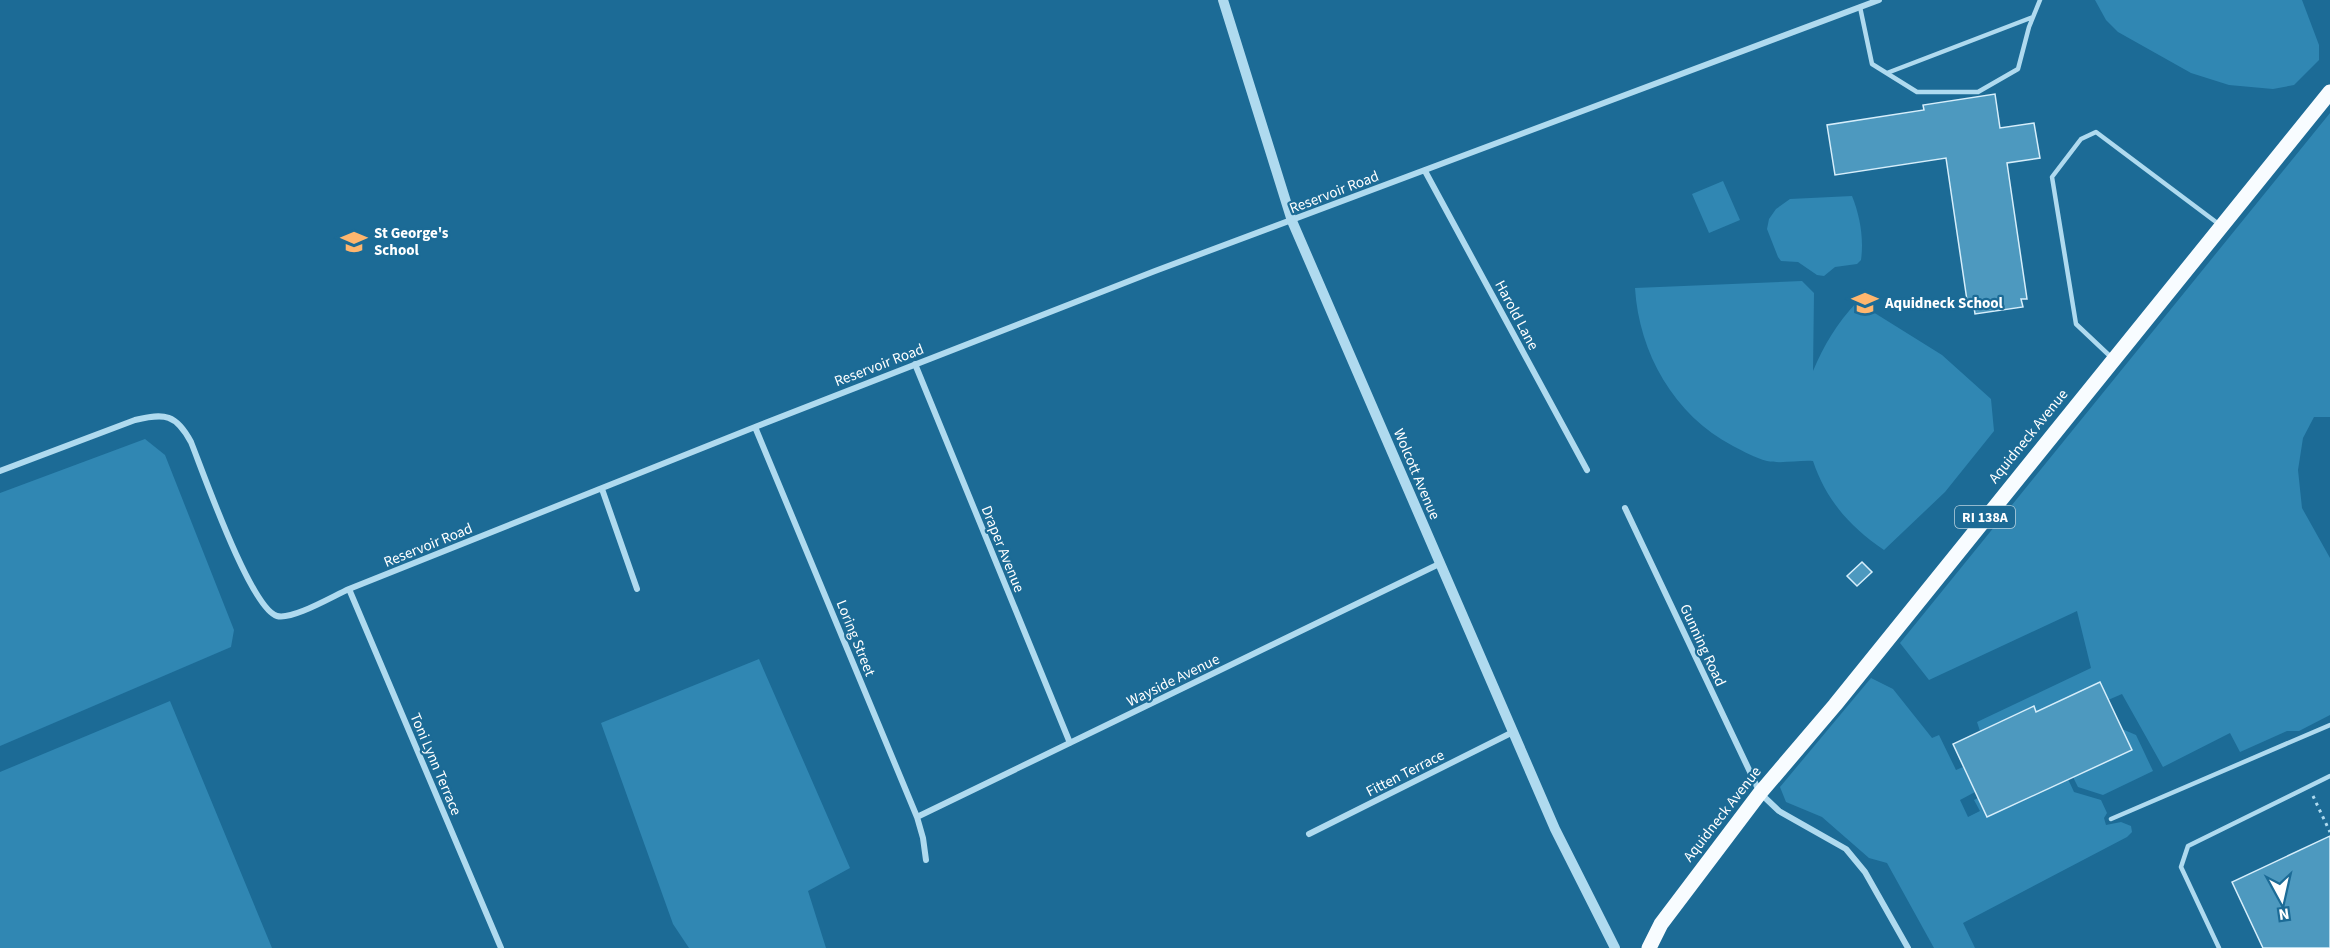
<svg xmlns="http://www.w3.org/2000/svg" width="2330" height="948" viewBox="0 0 2330 948" font-family="'Source Sans 3',sans-serif">
  <style>
    .green { fill: #3087b3 }
    .building { fill: #4d99bf; stroke: #d6eefb; stroke-width: 1.5 }
    .lines { fill: none; stroke-linecap: round; stroke-linejoin: round }
    .path { stroke: #afdaef; stroke-width: 3; stroke-dasharray: 3 4.5; stroke-linecap: butt }
    .service { stroke: #afdaef; stroke-width: 4.5 }
    .minor { stroke: #afdaef; stroke-width: 6 }
    .tertiary { stroke: #afdaef; stroke-width: 10 }
    .primary { stroke: #f8fcff; stroke-width: 15 }
    .labels { text-anchor: middle; stroke-width: 4.5; stroke-linejoin: round; paint-order: stroke }
    .shield { fill: #1c6b96; stroke: #bbd3e0; stroke-width: 1.5 }
    .shield-label { font-size: 14px; font-weight: bold; fill: #fff }
    .street-label { font-size: 15px; fill: #fff; stroke: #1c6b96 }
    .poi-label { font-size: 15px; font-weight: bold; fill: #fff; stroke: #1c6b96; text-anchor: start }
  </style>
  <rect width="100%" height="100%" fill="#1c6b96"/>
  <!-- green -->
  <path class="green" d="M2095 0H2302L2319 45V60L2294 85 2273 89 2229 85 2191 73 2118 32 2106 20Z
    M2330 113V417H2314L2303 438 2298 470 2302 508 2330 558V715L2299 731H2287L2240 752 2230 733 2163 767 2122 694 2108 700 2100 682 2042 709 2038 715 2033 706 1980 731 1977 722 2091 668 2077 611 1929 680 1900 643Z
    M1723 181 1740 220 1709 233 1692 194Z
    M1852 196C1860 216 1864 238 1861 260L1857 264 1835 267 1824 276 1817 275 1798 262 1781 261 1778 257 1767 229 1769 219 1776 209 1790 199Z
    M1802 281 1814 293 1813 371C1824 345 1837 323 1857 302L1942 355 1991 399 1994 431 1945 492 1884 550C1850 527 1826 500 1813 461 1799 460 1781 464 1767 461 1755 458 1743 451 1733 446 1674 415 1639 353 1635 288Z
    M145 439 165 455 234 630 231 647 0 746V493Z
    M759 659 850 868 808 891 826 948H689L673 924 601 723Z
    M1871 678 1893 689 1932 738 1939 735 1956 770 1963 767 1975 792 1960 800 1968 817 1980 811 1974 800 1978 798 1987 817 2068 779 2074 792 2101 800 2107 813 2104 818 2106 825 2121 822 2131 826 2132 832 2127 837 1963 923 1975 948H1934L1887 863 1869 858 1822 817 1786 802 1780 787Z
    M170 701 272 948H0V772Z
    M2122 729 2136 735 2153 771 2103 795 2078 787 2073 777Z"/>
  <!-- building -->
  <path class="building" d="M1995 94 2000 128 2034 123 2040 158 2007 163 2027 299H2021L2023 307 1975 314 1974 307H1968L1946 158 1835 175 1827 125 1924 110 1923 105Z
    M1862 562 1872 572 1857 586 1847 576Z
    M2100 682 2132 750 1987 817 1953 744 2034 706 2036 712Z
    M2330 836V948H2263L2232 882Z"/>
  <g class="lines">
    <!-- path -->
    <path class="path" d="M2313 796 2330 832"/>
    <!-- service -->
    <path class="service" d="M1860 7 1872 64 1917 92H1978L2018 69 2029 27 2040 0
      M1887 73 2033 17
      M2112 358 2076 324 2052 177 2081 139 2096 132 2220 225
      M2111 819 2330 725
      M2219 948 2181 867 2188 846 2330 776"/>
    <!-- minor -->
    <path class="minor" d="M1425 171 1587 470
      M915 364 1070 743
      M755 427 917 817 923 838 926 860
      M0 471 135 420C165 413 176 414 191 442 203 472 251 609 277 616 293 620 333 596 349 589L755 427 1155 271 1879 0
      M602 489 637 589
      M1625 508 1760 793 1779 811 1846 849 1865 872 1908 948
      M349 589 501 948
      M917 817 1439 564
      M1309 834 1513 732"/>
    <!-- tertiary -->
    <path class="tertiary" d="M1223 0 1292 221 1555 829 1615 948"/>
    <!-- primary -->
    <path class="primary" d="M1649 948 1661 924 1760 793 1835 705 2330 92"/>
  </g>
  <!-- icons -->
  <defs>
    <g id="school-bare" transform="scale(2.07)"><path d="M0-5L7-2L0 1L-7-2ZM-4 1L0 2.5L4 1V4Q0 6-4 4Z" fill="#ffb66e" stroke="#1c6b96" stroke-width="2.5" paint-order="stroke"/></g>
  </defs>
  <g fill-rule="evenodd">
    <use href="#school-bare" x="354" y="242"/>
    <use href="#school-bare" x="1865" y="303"/>
  </g>
  <g class="labels">
    <!-- shield labels -->
    <rect class="shield" x="1955" y="506" width="60" height="22" rx="4.5"/>
    <g class="shield-label">
      <text x="1985" y="522">RI 138A</text>
    </g>
    <!-- street labels -->
    <g class="street-label">
      <text transform="translate(1334 192) rotate(-21)" y="5">Reservoir Road</text>
      <text transform="translate(1517 315) rotate(62)" y="5">Harold Lane</text>
      <text transform="translate(879 365) rotate(-21)" y="5">Reservoir Road</text>
      <text transform="translate(2028 436) rotate(-51)" y="5">Aquidneck Avenue</text>
      <text transform="translate(1417 474) rotate(67)" y="5">Wolcott Avenue</text>
      <text transform="translate(428 545) rotate(-22)" y="5">Reservoir Road</text>
      <text transform="translate(1003 549) rotate(68)" y="5">Draper Avenue</text>
      <text transform="translate(856 638) rotate(68)" y="5">Loring Street</text>
      <text transform="translate(1703 645) rotate(65)" y="5">Gunning Road</text>
      <text transform="translate(1173 680) rotate(-26)" y="5">Wayside Avenue</text>
      <text transform="translate(436 764) rotate(67)" y="5">Toni Lynn Terrace</text>
      <text transform="translate(1405 773) rotate(-27)" y="5">Fitten Terrace</text>
      <text transform="translate(1722 814) rotate(-52)" y="5">Aquidneck Avenue</text>
    </g>
    <!-- poi labels -->
    <g class="poi-label">
      <text x="374" y="238">St George's<tspan x="374" dy="17">School</tspan></text>
      <text x="1885" y="308">Aquidneck School</text>
    </g>
  </g>
  <!-- north arrow -->
  <g transform="translate(2282 900) rotate(172)" stroke="#1c6b96" stroke-width="4.5" paint-order="stroke">
  <path d="M0-4.5L10 22L0 15L-10 22Z" fill="#ffffff"/>
  <text y="-9" font-size="16" font-weight="bold" text-anchor="middle" fill="#ffffff">N</text>
  </g>
</svg>
